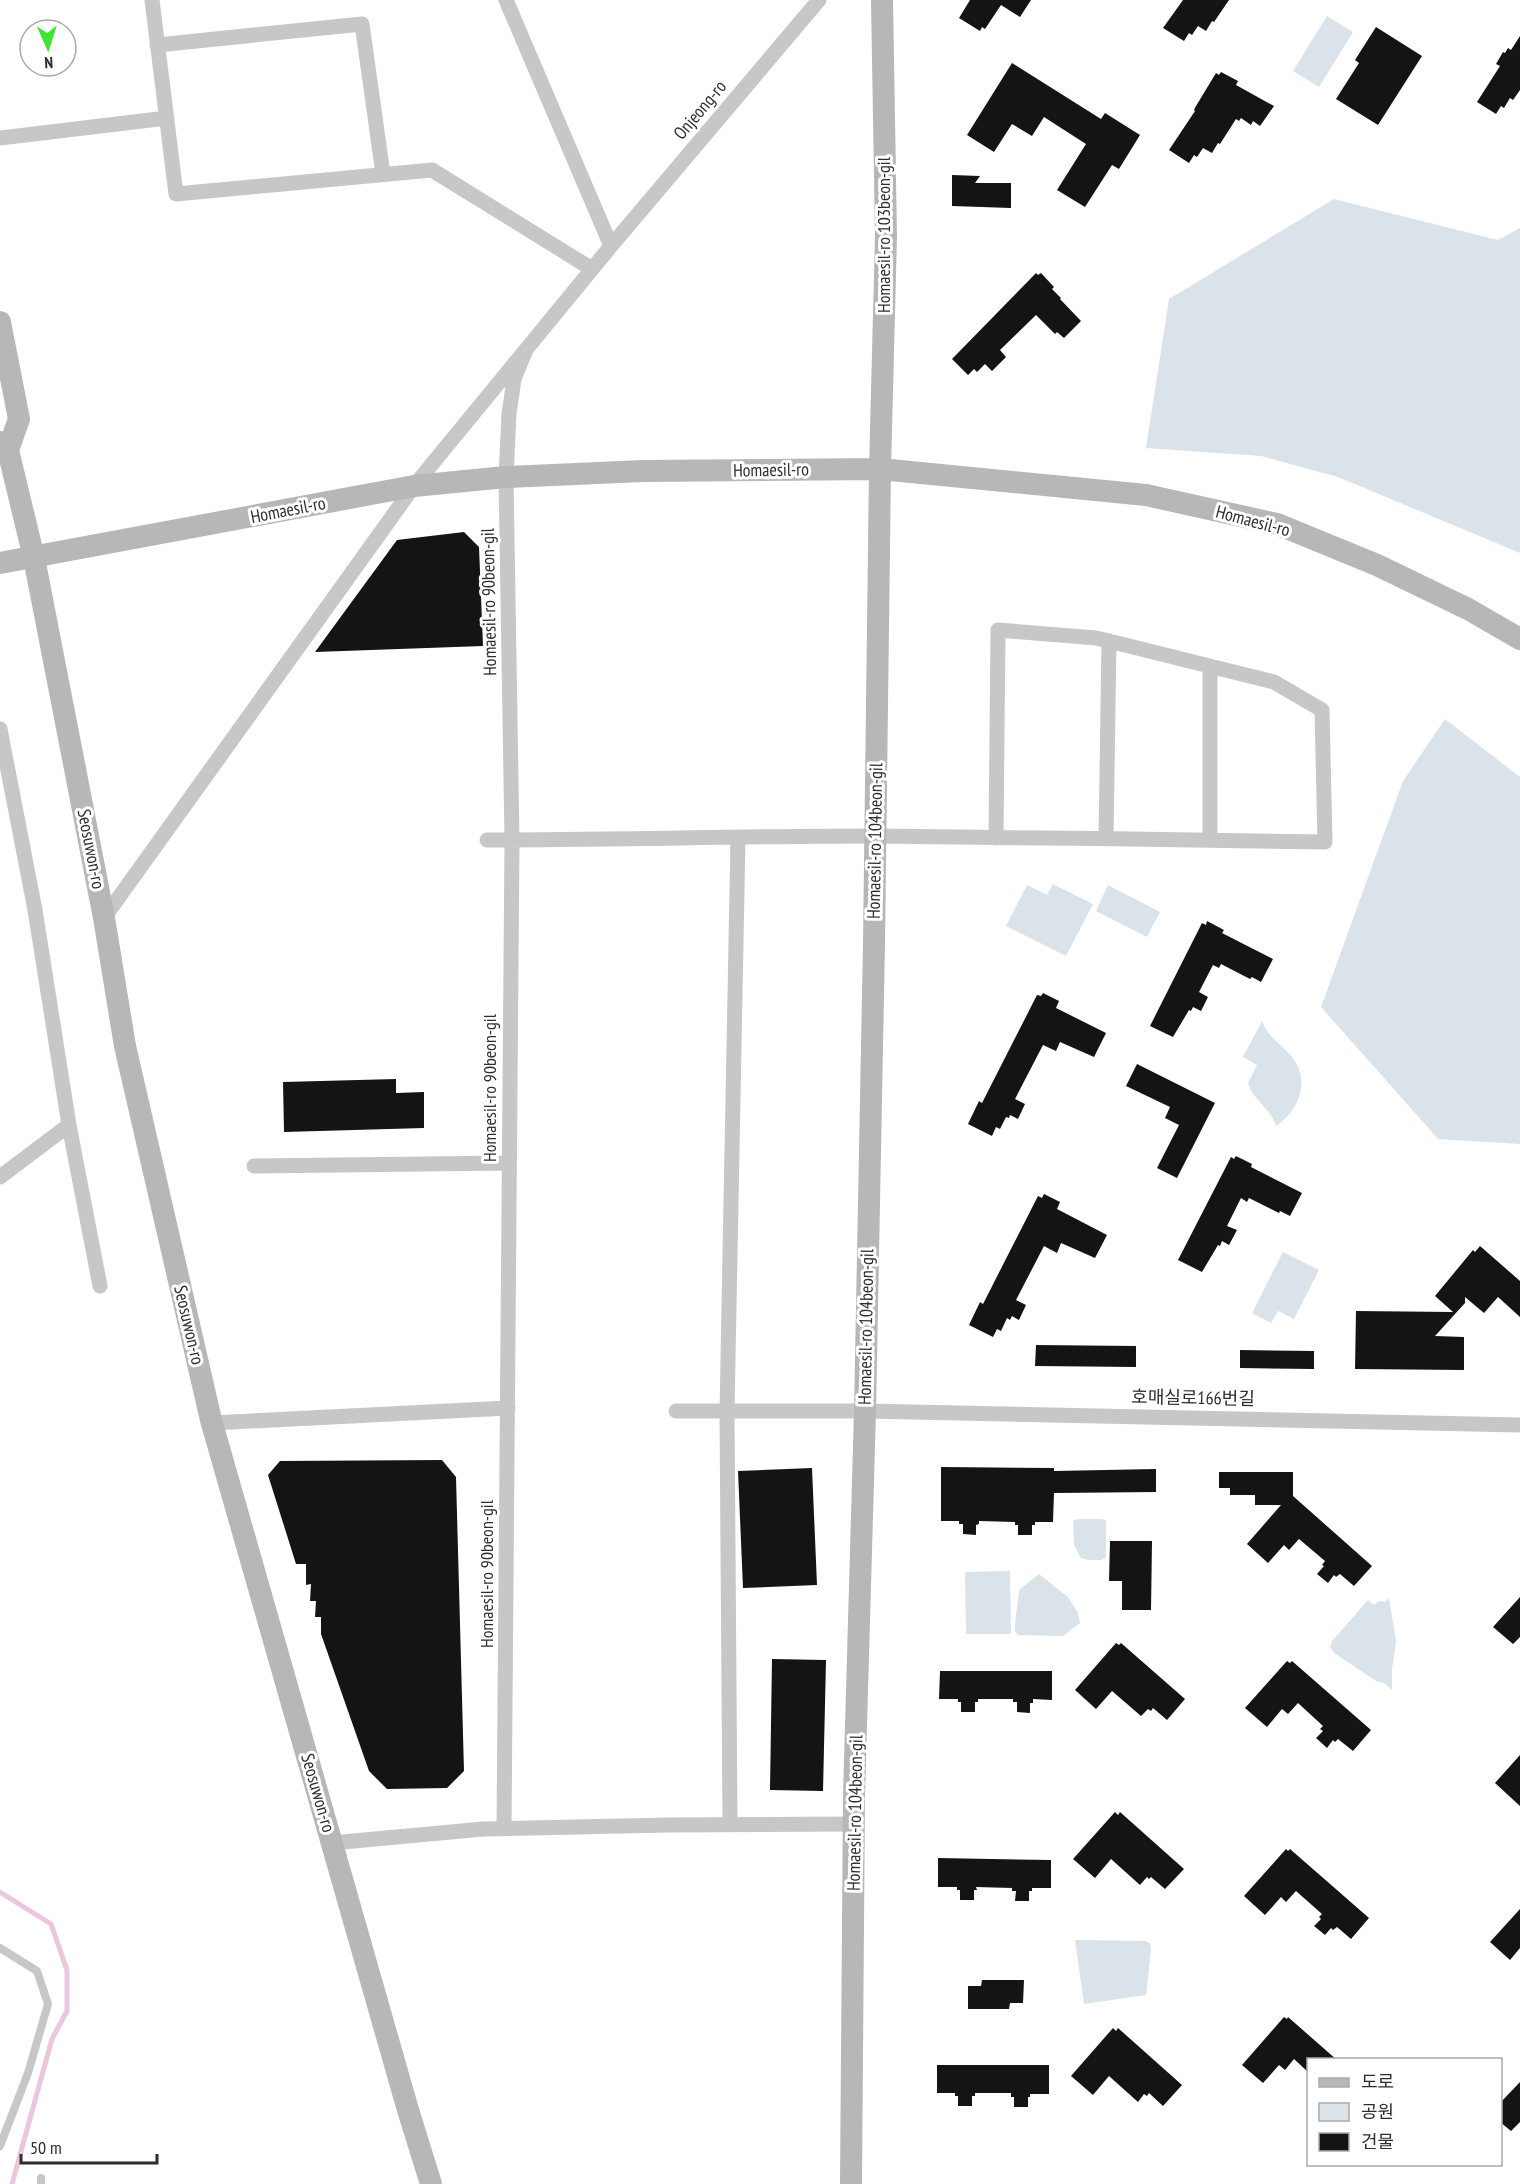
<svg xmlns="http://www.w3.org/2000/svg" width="1520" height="2184" viewBox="0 0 1520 2184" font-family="'PT Sans Narrow','Noto Sans KR',sans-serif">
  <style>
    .green { fill: #dae3ea }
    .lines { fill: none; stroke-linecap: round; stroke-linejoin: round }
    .stream { stroke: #ebc6dd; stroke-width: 5 }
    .building { fill: #141414 }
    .lane { stroke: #c7c7c7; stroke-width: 8 }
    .street { stroke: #c7c7c7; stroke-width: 15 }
    .secondary { stroke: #b7b7b7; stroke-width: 22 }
    .labels { text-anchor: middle; stroke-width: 6; stroke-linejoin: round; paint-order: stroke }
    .street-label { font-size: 18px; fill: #2d2d2d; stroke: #fff }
  </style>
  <rect width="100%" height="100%" fill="#fff"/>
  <!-- green -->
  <path class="green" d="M1327 16 1353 32 1319 87 1293 71Z
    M1334 199 1498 240 1520 228V553L1338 477 1261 456 1146 448 1169 299Z
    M1445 719 1520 777V1144L1438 1139 1321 1007 1403 781Z
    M1053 884 1093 904 1066 956 1006 926 1027 885 1047 895Z
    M1108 885 1160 912 1147 937 1096 911Z
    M1262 1021C1269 1039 1281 1043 1292 1057 1311 1081 1299 1111 1276 1126 1271 1108 1253 1101 1248 1083L1257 1065 1243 1057Z
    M1283 1252 1319 1270 1294 1319 1278 1311 1271 1323 1252 1313Z
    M1080 1519H1102L1106 1521V1557L1102 1560H1089L1081 1558 1074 1545 1073 1520Z
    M1010 1571 1011 1634H966L965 1572Z
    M1039 1574 1068 1597 1078 1613 1080 1623 1063 1636 1018 1635 1015 1631C1015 1616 1018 1604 1019 1590Z
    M1389 1598 1396 1641 1392 1670V1690L1384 1683 1376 1681 1334 1653 1330 1646 1332 1641 1368 1600 1374 1605 1379 1601 1385 1602Z
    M1075 1940 1145 1941 1150 1943 1151 1949 1146 1995 1084 2004Z"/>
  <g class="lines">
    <!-- stream -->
    <path class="stream" d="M0 1892 51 1924 67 1970V2011L52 2039 12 2184"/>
  </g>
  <!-- building -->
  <path class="building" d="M970 0H1031L1020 17 1001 5 985 29 982 27 980 31 959 18Z
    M1183 0H1229L1214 22 1212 21 1206 31 1198 26 1192 35 1189 33 1184 41 1163 28Z
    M1376 27 1422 56 1378 125 1336 99 1359 63 1355 60Z
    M1520 36V90L1513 100 1510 98 1504 108 1501 106 1496 114 1477 102 1500 66 1496 64 1503 52 1505 53 1508 48 1511 50Z
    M1012 63 1101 119 1105 113 1140 135 1119 169 1112 165 1085 207 1057 190 1086 144 1044 117 1032 136 1012 124 994 152 967 135Z
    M1221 72 1238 81 1236 85 1274 106 1260 126 1253 121 1251 125 1241 118 1239 121 1236 119 1220 144 1218 143 1212 153 1203 148 1197 157 1194 155 1189 163 1169 150 1195 111 1194 110 1196 106 1216 73 1219 75Z
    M952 175 980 176 975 183H1011V208L952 206Z
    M1036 273 1038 275 1041 273 1054 287 1052 289 1061 298 1060 299 1081 321 1064 338 1057 332 1055 334 1036 315 1000 350 1006 357 992 371 985 364 977 372 974 369 968 375 952 359Z
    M464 532 479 547 483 646 315 652 397 540Z
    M1207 921 1224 930 1222 933 1273 959 1261 982 1252 977 1250 979 1221 964 1219 968 1213 965 1199 992 1208 997 1201 1011 1193 1007 1191 1011 1189 1010 1173 1037 1150 1026 1202 923 1206 925Z
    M1043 993 1059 1001 1056 1008 1106 1033 1094 1057 1060 1042 1056 1051 1043 1045 1015 1099 1025 1104 1018 1119 1010 1115 1009 1118 1006 1117 1000 1129 996 1127 992 1136 968 1124 979 1101 982 1103 1037 995 1041 996Z
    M1137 1064 1215 1103 1177 1178 1157 1168 1179 1125 1165 1118 1170 1107 1126 1086Z
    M396 1079V1093L424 1092V1128L284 1132 283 1082Z
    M1236 1156 1252 1164 1251 1167 1302 1193 1290 1216 1280 1211 1279 1213 1249 1198 1247 1202 1241 1198 1227 1226 1237 1230 1229 1245 1222 1241 1220 1246 1218 1245 1202 1272 1178 1260 1231 1157 1234 1159Z
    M1044 1194 1060 1202 1057 1209 1107 1235 1095 1258 1061 1243 1057 1253 1044 1246 1016 1300 1026 1305 1019 1320 1012 1316 1010 1320 1007 1318 1001 1331 997 1329 993 1337 969 1325 980 1302 983 1304 1038 1196 1042 1198Z
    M1480 1246 1520 1281V1317L1498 1297 1484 1313 1465 1297V1303L1435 1336 1464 1337V1370L1355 1369 1356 1311 1453 1312 1435 1296 1473 1250 1475 1252Z
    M1036 1345 1136 1346V1367L1035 1366Z
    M1240 1350 1314 1351V1369L1240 1368Z
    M442 1460 456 1477 464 1771 447 1788 387 1789 369 1771 321 1634V1617H315L316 1601H310L311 1584 306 1585V1564H296L268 1475 280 1461Z
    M941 1467 1054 1468V1471L1156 1469V1492L1054 1493 1053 1522H1035V1525H1032V1535H1018V1525H1015V1522L979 1521V1524L976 1525V1535L963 1534V1524H959V1521H941Z
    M812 1468 817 1585 743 1588 738 1471Z
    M1219 1472H1293V1496L1372 1566 1354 1586 1340 1574 1336 1577 1334 1575 1328 1583 1317 1574 1324 1566 1322 1565 1325 1561 1299 1539 1289 1550 1284 1545 1268 1563 1247 1544 1281 1505H1255V1495H1230V1488H1219Z
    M1110 1541H1152L1151 1610H1122V1581H1109Z
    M1520 1597V1637L1513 1644 1493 1627Z
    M1116 1643 1119 1645 1121 1643 1185 1699 1167 1720 1153 1708 1151 1711 1148 1709 1141 1716 1112 1691 1096 1709 1075 1690Z
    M772 1659 826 1660 823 1791 770 1790Z
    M1287 1661 1290 1663 1292 1661 1371 1730 1353 1751 1338 1739 1335 1742 1333 1740 1327 1748 1316 1738 1323 1731 1320 1729 1323 1726 1298 1703 1288 1714 1282 1709 1267 1727 1245 1708Z
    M940 1671H1052V1700L1033 1699V1703H1030V1713L1017 1712V1702H1013V1699H978V1702H975V1712H961V1702H958V1699H939Z
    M1520 1755V1806L1495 1783Z
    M1115 1812 1118 1815 1120 1812 1184 1869 1165 1889 1151 1877 1149 1879 1147 1877 1140 1885 1111 1859 1095 1878 1073 1859Z
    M1286 1849 1288 1851 1290 1849 1369 1918 1351 1939 1337 1927 1333 1930 1331 1928 1325 1935 1314 1926 1321 1919 1319 1917 1322 1914 1296 1891 1286 1902 1281 1897 1265 1915 1244 1896Z
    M938 1858 1051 1860V1888H1032V1891H1029V1901H1015L1016 1891H1012V1888L976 1887 977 1890H974V1900H960V1890H957V1887H938Z
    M1520 1909V1948L1510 1960 1490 1942Z
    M982 1980H1024L1023 2003H1010L1009 2009H968V1986H981Z
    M1284 2017 1287 2019 1288 2017 1337 2060H1308V2072L1294 2059 1285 2070 1279 2065 1263 2083 1242 2065Z
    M1113 2028 1116 2031 1118 2028 1182 2085 1163 2106 1149 2093 1147 2096 1144 2094 1138 2102 1109 2076 1093 2095 1071 2076Z
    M937 2065H1049V2094H1030V2097H1028V2107H1014V2097H1011V2093H975V2096H972V2106H958V2096H955V2093H937Z
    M1520 2082V2122L1511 2131 1500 2122V2103Z"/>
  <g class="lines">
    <!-- lane -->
    <path class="lane" d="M0 1948 37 1971 48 2004 28 2073 0 2146
      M41 2178V2184"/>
    <!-- street -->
    <path class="street" d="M152 0 176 194 432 170 592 269
      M506 0 611 246
      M157 45 362 24 383 174
      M0 138 167 118
      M0 729 35 910 69 1125 100 1286
      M1106 839 1109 641
      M487 840C616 840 746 836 876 836 1026 837 1175 840 1325 842L1322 710 1274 682 1109 641 1096 638 998 630 996 838
      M1210 840V666
      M104 918 414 486 611 246 819 0
      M254 1166 509 1163
      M0 1177 69 1125
      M676 1411H865L1520 1425
      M212 1423 508 1408
      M730 1824 727 1411 738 838
      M504 1829 512 840 506 477 509 414 514 379 526 350
      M332 1843 483 1829 668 1825 854 1824"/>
    <!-- secondary -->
    <path class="secondary" d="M0 322 19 419 8 450
      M0 442 8 450 34 558 104 918 125 1046 211 1420 408 2110 431 2184
      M0 563 414 486 506 477 643 471 880 469 1146 495 1277 524 1377 565 1468 609 1520 639
      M851 2184 854 1796 865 1411 874 943 880 469 886 236 882 0"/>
  </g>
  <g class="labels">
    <!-- street labels -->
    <g class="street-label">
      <text transform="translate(700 110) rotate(-50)" y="6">Onjeong-ro</text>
      <text transform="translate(884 235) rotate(-90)" y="6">Homaesil-ro 103beon-gil</text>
      <text transform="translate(771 470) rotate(-1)" y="6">Homaesil-ro</text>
      <text transform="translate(288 510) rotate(-11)" y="6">Homaesil-ro</text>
      <text transform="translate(1253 521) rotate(15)" y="6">Homaesil-ro</text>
      <text transform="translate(489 602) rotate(-91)" y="6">Homaesil-ro 90beon-gil</text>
      <text transform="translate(875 841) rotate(-89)" y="6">Homaesil-ro 104beon-gil</text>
      <text transform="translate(91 849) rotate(79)" y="6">Seosuwon-ro</text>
      <text transform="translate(490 1088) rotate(-90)" y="6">Homaesil-ro 90beon-gil</text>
      <text transform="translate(189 1325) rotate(77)" y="6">Seosuwon-ro</text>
      <text transform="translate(866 1327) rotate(-89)" y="6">Homaesil-ro 104beon-gil</text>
      <text transform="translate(1193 1398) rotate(1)" y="6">호매실로166번길</text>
      <text transform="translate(487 1574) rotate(-90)" y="6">Homaesil-ro 90beon-gil</text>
      <text transform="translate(318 1793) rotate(74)" y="6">Seosuwon-ro</text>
      <text transform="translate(855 1813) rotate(-89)" y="6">Homaesil-ro 104beon-gil</text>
    </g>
  </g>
  <!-- legend -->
  <rect x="1307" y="2058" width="195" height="108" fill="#ffffff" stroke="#ababab" stroke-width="1.5"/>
  <rect x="1319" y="2078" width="30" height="9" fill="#b7b7b7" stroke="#ababab" stroke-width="1.5"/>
  <text x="1361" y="2088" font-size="18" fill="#2d2d2d">도로</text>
  <rect x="1319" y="2103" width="30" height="18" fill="#dae3ea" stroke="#ababab" stroke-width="1.5"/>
  <text x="1361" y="2118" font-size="18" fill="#2d2d2d">공원</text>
  <rect x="1319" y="2133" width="30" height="18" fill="#141414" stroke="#ababab" stroke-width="1.5"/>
  <text x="1361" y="2148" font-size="18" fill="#2d2d2d">건물</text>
  <!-- north arrow -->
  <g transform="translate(48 48) rotate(177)"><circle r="28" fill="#ffffff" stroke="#ababab" stroke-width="1.5"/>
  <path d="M0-4.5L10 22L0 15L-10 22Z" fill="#3ee42f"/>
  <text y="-9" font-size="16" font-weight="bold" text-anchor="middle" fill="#2d2d2d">N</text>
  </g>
  <!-- scale -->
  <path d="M21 2154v9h136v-9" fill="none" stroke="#2d2d2d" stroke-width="3"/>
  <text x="30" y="2154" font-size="18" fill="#2d2d2d" stroke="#ffffff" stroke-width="4.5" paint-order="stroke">50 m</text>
</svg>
